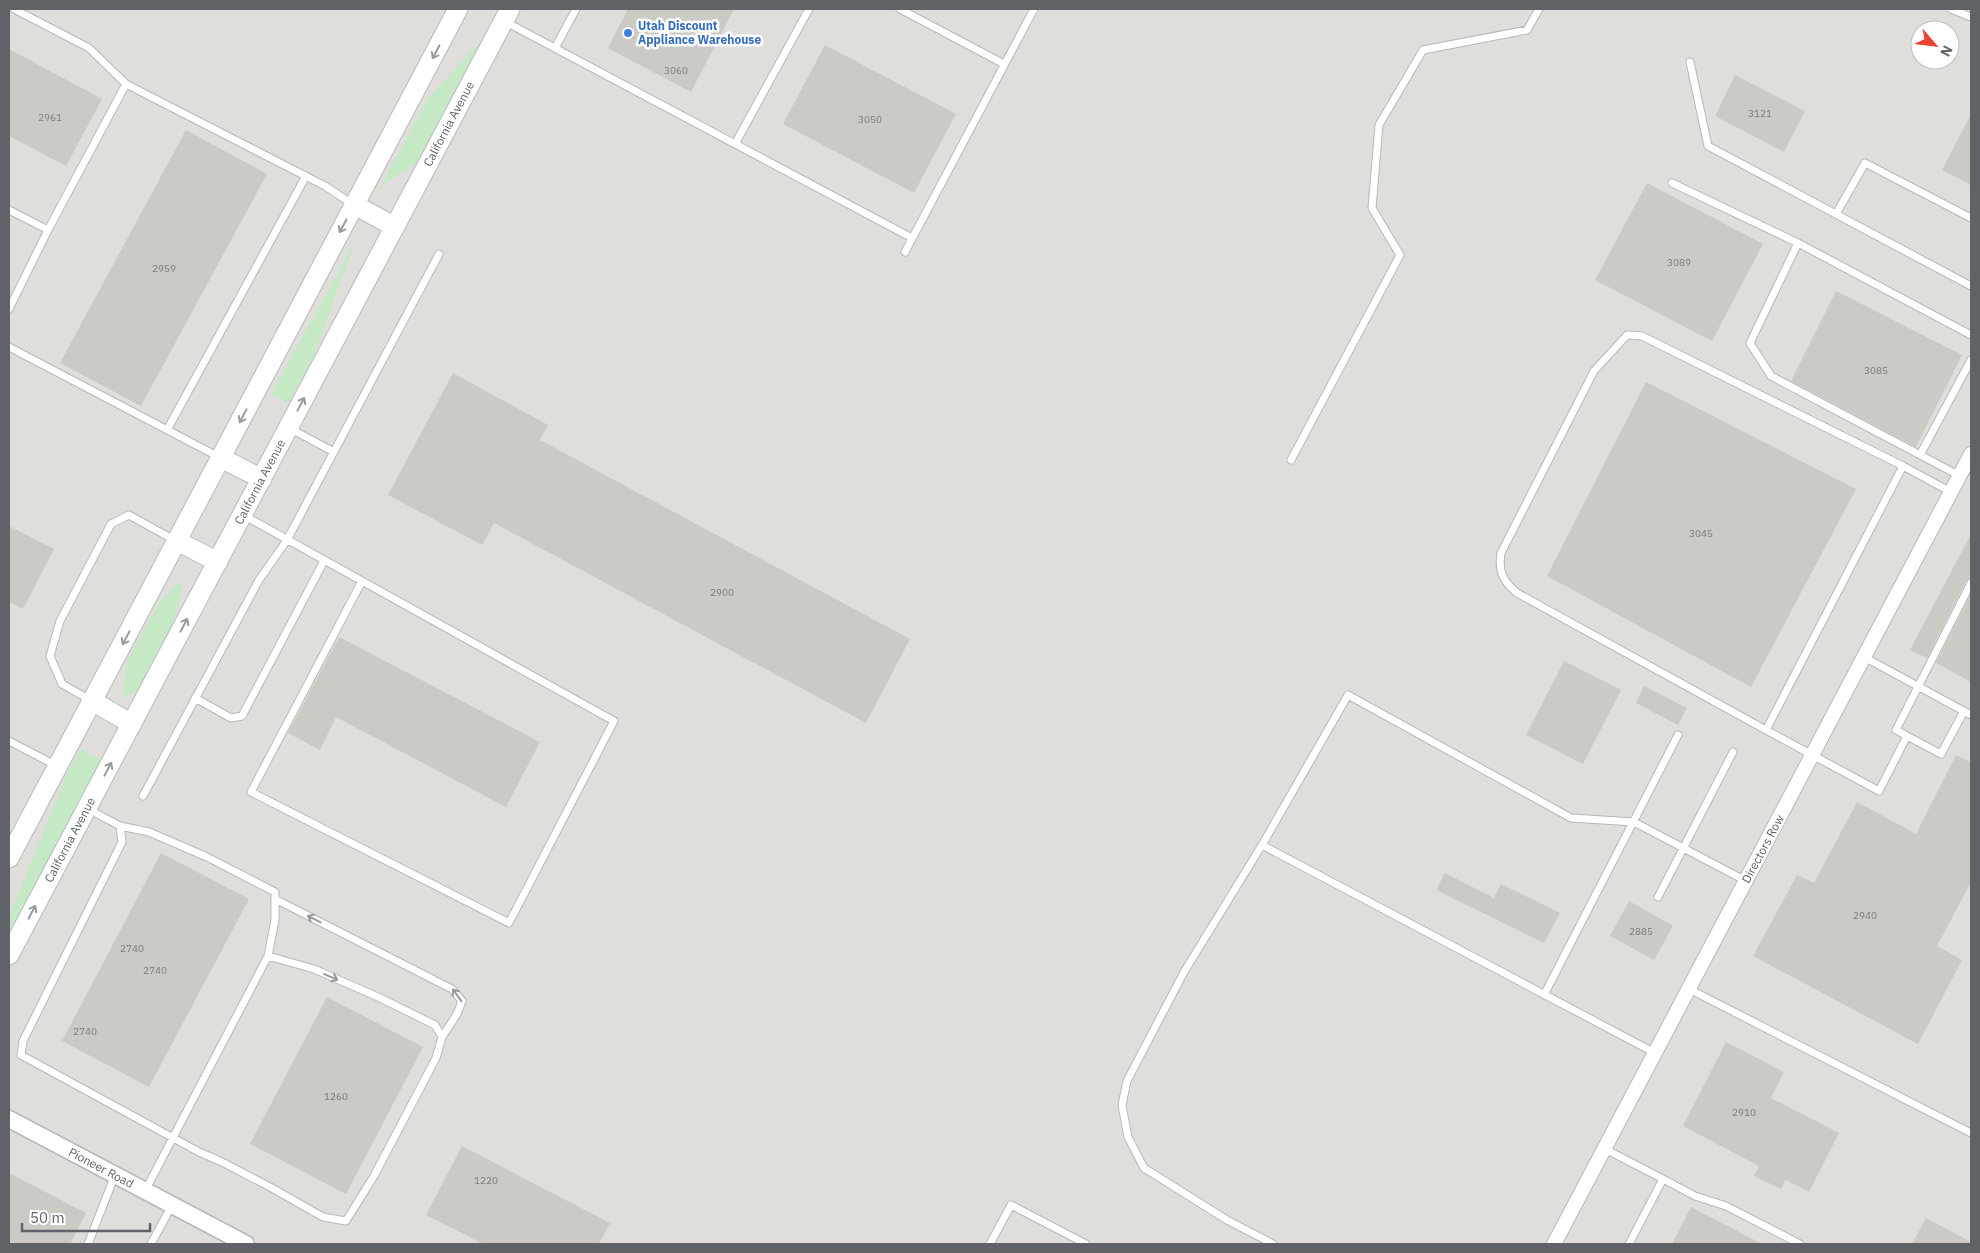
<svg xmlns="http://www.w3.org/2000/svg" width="1980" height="1253" viewBox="0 0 1980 1253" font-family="'IBM Plex Sans',sans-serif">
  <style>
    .industrial { fill: #e0deda; fill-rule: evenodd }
    .green { fill: #c5e8c5 }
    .building { fill: #cccac5 }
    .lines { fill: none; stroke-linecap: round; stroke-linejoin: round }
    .service-casing { stroke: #b5b8bc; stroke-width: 9 }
    .minor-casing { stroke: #b5b8bc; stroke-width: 16 }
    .tertiary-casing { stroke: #b5b8bc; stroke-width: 19 }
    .secondary-casing { stroke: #b6babf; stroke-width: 21 }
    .service { stroke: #fff; stroke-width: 7 }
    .minor { stroke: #fff; stroke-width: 14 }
    .tertiary { stroke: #fff; stroke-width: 16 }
    .secondary { stroke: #fff; stroke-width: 19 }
    .oneway { stroke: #979a9d }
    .shop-dot { fill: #3f7fe0; stroke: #fff; stroke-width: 2 }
    .labels { text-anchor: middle; stroke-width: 5; stroke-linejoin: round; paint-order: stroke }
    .number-label { font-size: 10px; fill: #7a7d7f }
    .shop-label { font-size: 12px; font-weight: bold; fill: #366cbe; stroke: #fff; text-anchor: start }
    .street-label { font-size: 12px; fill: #5f6368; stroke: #fff }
  </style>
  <rect width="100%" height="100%" fill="#f1efe8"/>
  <!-- industrial -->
  <path class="industrial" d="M9 9H1971V1244H9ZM1920 30H1950V60H1920Z"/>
  <!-- green -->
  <path class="green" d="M482 40 416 164 381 186 428 98Z
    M355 242 312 360 288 403 271 394Z
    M179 582 183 585 174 621 138 689 122 699 127 662 158 605Z
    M81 749 102 760 12 930 9 929V918L66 776Z"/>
  <!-- building -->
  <path class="building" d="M628 9H734L691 92 608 48Z
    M825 45 956 114 914 193 783 124Z
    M9 49 102 99 66 166 9 136Z
    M1735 75 1805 111 1784 152 1715 116Z
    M1971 114V185L1942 170Z
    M186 130 267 174 141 406 60 363Z
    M1647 183 1763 244 1712 341 1595 280Z
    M1836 291 1962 355 1916 447 1791 381Z
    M453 373 548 425 540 440 910 639 866 723 494 523 482 545 388 495Z
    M1646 382 1856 489 1751 687 1547 576Z
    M9 526 54 549 23 609 9 602Z
    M1971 534V578L1966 581 1927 658 1910 650Z
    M1971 594V682L1936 663Z
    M339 637 540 742 506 807 336 717 320 750 288 733Z
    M1564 661 1621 690 1583 764 1526 735Z
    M1644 686 1687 708 1678 725 1636 703Z
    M1956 755 1971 762V882L1937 946 1962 960 1918 1044 1753 956 1797 875 1814 883 1857 802 1916 834Z
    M161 853 249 899 149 1087 62 1041Z
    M1445 873 1494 898 1501 884 1560 913 1544 943 1436 890Z
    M1629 901 1673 926 1654 960 1610 936Z
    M327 997 423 1047 346 1194 250 1144Z
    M1726 1042 1784 1072 1771 1098 1839 1133 1809 1192 1786 1180 1781 1189 1754 1176 1759 1166 1683 1126Z
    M462 1146 610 1223 599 1244H483L426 1215Z
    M9 1173 86 1213 70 1244H9Z
    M1691 1207 1762 1244H1672Z
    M1926 1218 1971 1242V1244H1912Z"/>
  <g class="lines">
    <!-- service casing -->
    <g class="service-casing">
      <path id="service" d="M14 9 89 48 126 84 325 186 354 205
        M900 9 1004 64
        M1951 9 1971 17
        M504 21 912 238
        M555 48 576 9
        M1690 62 1708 146 1971 286
        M735 144 809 9
        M1672 183 1798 243
        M9 210 48 230 9 309
        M1836 214 1865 163 1971 218
        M48 230 126 84
        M905 252 1034 9
        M9 347 219 457
        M289 428 334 452
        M167 430 306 176
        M1920 455 1971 360
        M1291 460 1400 255 1372 208 1379 125 1423 50 1527 30 1539 9
        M1960 476 1771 376 1750 343 1798 243 1971 335
        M1951 492 1903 466 1766 730 1879 791 1907 736 1941 754 1964 711
        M243 515 614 721 509 923 251 792 362 581
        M1864 657 1971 715
        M195 698 231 718 242 716 324 561
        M92 701 62 684 50 656 60 621 111 524 129 515 176 541
        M1766 730 1517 593C1503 581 1498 572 1501 553L1594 371 1627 335 1642 336 1903 466
        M1907 736 1896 730 1971 583
        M9 741 57 766
        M143 796 259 580 287 540 439 254
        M88 809 120 826 122 842 23 1041 21 1055 199 1152 222 1162 270 1187 323 1217 346 1221 374 1176 436 1058 442 1037 457 1014 462 1001 452 989 275 899
        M120 826 149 832 207 857 275 892V920L268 956 145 1191
        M1262 845 1348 695 1571 818 1634 822 1746 881
        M1658 897 1733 752
        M268 956 314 969 378 997 435 1025 442 1037
        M1689 989 1971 1133
        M1544 995 1678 735
        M1605 1149 1663 1179 1629 1244
        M1663 1179 1695 1196 1726 1206 1800 1244
        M88 1244 115 1175
        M151 1244 172 1205
        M990 1244 1011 1205 1086 1244
        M1273 1244 1227 1220 1144 1168 1128 1137 1122 1105 1127 1081 1184 972 1262 845 1655 1053"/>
    </g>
    <!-- minor casing -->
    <g class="minor-casing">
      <path id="minor" d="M1554 1244 1971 454"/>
    </g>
    <!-- tertiary casing -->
    <g class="tertiary-casing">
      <path id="tertiary" d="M9 1119 246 1244"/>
    </g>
    <!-- secondary casing -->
    <g class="secondary-casing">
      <path id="secondary" d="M355 205 395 227
        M221 458 262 479
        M177 541 218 562
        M92 701 132 724
        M9 858 458 9
        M9 955 510 9"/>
    </g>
    <!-- service -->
    <use href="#service" class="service"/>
    <!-- minor -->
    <use href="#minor" class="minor"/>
    <!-- tertiary -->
    <use href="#tertiary" class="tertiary"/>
    <!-- secondary -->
    <use href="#secondary" class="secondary"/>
  </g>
  <!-- one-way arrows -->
  <defs><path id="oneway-shaft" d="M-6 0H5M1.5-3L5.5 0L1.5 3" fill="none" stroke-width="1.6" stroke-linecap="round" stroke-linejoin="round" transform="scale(1.25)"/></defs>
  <g class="oneway">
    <use href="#oneway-shaft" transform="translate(436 52) rotate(118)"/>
    <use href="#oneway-shaft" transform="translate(343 226) rotate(118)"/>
    <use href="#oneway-shaft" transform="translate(301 404) rotate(-62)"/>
    <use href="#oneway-shaft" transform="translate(243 416) rotate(118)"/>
    <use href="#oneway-shaft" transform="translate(184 625) rotate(-62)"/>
    <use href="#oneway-shaft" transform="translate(126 638) rotate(118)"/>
    <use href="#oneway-shaft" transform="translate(108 769) rotate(-62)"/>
    <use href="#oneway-shaft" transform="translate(32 912) rotate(-62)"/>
    <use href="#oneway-shaft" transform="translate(314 919) rotate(-153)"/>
    <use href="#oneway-shaft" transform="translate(331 977) rotate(23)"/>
    <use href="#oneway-shaft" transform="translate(457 995) rotate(-126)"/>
  </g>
  <!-- markers -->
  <circle class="shop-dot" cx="628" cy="33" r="5"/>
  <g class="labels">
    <!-- number labels -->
    <g class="number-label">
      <text x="676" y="74">3060</text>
      <text x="1760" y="117">3121</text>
      <text x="50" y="121">2961</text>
      <text x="870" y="123">3050</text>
      <text x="1679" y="266">3089</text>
      <text x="164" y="272">2959</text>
      <text x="1876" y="374">3085</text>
      <text x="1701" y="537">3045</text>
      <text x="722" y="596">2900</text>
      <text x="1865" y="919">2940</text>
      <text x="1641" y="935">2885</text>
      <text x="132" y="952">2740</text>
      <text x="155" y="974">2740</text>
      <text x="85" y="1035">2740</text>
      <text x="336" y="1100">1260</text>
      <text x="1744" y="1116">2910</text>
      <text x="486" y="1184">1220</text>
    </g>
    <!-- shop labels -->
    <g class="shop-label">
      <text x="638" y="30">Utah Discount<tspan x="638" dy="14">Appliance Warehouse</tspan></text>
    </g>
    <!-- street labels -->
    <g class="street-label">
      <text transform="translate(449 124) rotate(-62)" y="4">California Avenue</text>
      <text transform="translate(260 482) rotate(-62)" y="4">California Avenue</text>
      <text transform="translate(70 840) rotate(-62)" y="4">California Avenue</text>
      <text transform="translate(1763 849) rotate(-62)" y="4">Directors Row</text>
      <text transform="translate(101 1168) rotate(28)" y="4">Pioneer Road</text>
    </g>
  </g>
  <!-- border -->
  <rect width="1980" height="1253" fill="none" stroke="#5f6368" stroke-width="20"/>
  <!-- north arrow -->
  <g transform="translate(1935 45) rotate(118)"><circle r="24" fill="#ffffff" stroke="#bfc1c3"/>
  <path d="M0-4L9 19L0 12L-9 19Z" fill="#ea4335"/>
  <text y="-8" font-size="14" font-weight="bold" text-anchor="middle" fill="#5f6368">N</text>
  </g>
  <!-- scale -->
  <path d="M22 1223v8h128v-8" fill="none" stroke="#5f6368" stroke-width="2.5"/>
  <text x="30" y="1223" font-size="15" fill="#5f6368" stroke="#ffffff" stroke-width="4" paint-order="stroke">50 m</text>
</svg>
